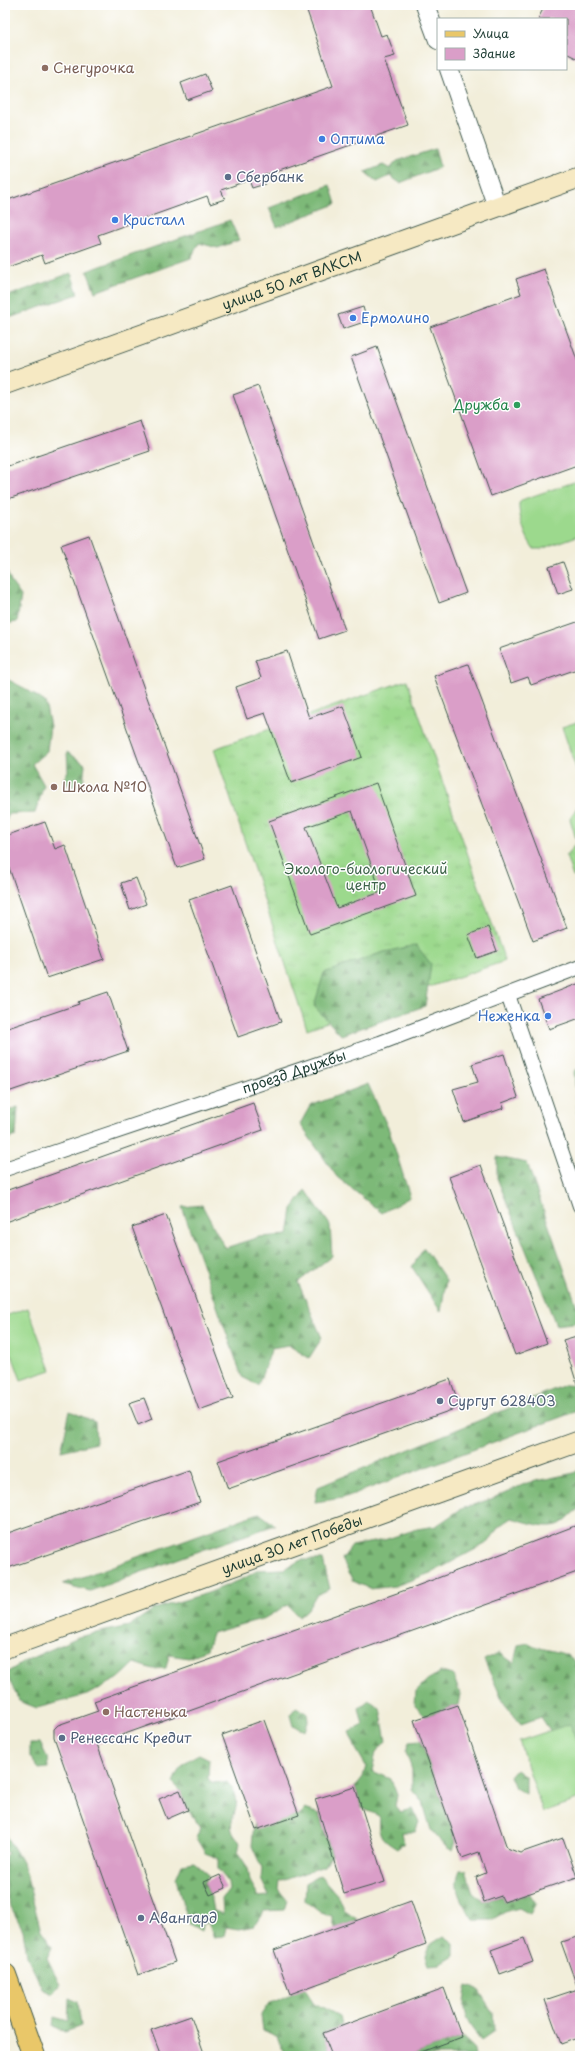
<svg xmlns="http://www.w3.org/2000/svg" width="585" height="2061" viewBox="0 0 585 2061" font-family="'Playpen Sans',sans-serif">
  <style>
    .grass { fill: url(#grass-tufts); stroke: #5e8b60 }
    .forest { fill: url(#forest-firs); stroke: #4e7b56 }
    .garden { fill: #9cd98d; stroke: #5e8b60 }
    .building { fill: #da9ec8; fill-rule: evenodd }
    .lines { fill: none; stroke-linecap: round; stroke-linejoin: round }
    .minor-casing { stroke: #3f584d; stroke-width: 16 }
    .tertiary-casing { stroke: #3f584d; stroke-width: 20 }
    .secondary-casing { stroke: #3f584d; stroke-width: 22 }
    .primary-casing { stroke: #3f584d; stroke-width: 24 }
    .minor { stroke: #fff; stroke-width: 14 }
    .tertiary { stroke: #fff; stroke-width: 18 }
    .secondary { stroke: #f6e9c3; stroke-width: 20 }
    .primary { stroke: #e9c769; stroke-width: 22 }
    .education-dot { fill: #8d6e63; stroke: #fff; stroke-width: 1.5 }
    .shop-dot { fill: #3f7fe0; stroke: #fff; stroke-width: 1.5 }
    .service-dot { fill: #5c6f8a; stroke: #fff; stroke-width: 1.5 }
    .leisure-dot { fill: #2e9e5b; stroke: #fff; stroke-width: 1.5 }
    .labels { text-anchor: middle; stroke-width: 3; stroke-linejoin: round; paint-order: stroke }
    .education-label { font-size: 14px; fill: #785e54; stroke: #fff; text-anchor: start }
    .shop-label { font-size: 14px; fill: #366cbe; stroke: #fff; text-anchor: start }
    .service-label { font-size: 14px; fill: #4e5e75; stroke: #fff; text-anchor: start }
    .street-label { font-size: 14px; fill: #1f3d34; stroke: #fff }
    .leisure-label { font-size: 14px; fill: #27864d; stroke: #fff; text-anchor: end }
    .park-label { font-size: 14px; fill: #3e644a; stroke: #fff }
  </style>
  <defs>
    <pattern id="grass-tufts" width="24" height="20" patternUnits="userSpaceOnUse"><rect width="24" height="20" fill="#9cd98d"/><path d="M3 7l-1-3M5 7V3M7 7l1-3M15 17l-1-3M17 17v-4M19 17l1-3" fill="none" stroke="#86bb7a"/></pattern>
    <pattern id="forest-firs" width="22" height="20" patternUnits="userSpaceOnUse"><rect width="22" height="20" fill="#7db978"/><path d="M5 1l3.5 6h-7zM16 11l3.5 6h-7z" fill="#669863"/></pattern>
  </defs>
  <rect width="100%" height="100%" fill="#fff"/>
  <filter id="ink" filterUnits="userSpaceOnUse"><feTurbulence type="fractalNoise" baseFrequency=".025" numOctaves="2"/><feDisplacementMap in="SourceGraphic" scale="8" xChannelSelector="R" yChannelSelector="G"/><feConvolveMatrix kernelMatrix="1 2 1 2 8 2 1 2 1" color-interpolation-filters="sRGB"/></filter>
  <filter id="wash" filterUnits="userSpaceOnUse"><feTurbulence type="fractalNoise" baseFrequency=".012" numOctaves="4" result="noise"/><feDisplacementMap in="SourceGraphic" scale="16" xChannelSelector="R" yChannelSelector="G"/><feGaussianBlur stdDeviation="0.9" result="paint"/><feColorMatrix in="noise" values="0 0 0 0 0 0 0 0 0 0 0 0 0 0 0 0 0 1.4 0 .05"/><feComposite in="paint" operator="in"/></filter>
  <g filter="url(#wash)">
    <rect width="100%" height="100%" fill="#f2eeda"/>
    <!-- grass -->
    <path class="grass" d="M407 680 505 961 307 1029 214 749Z
      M580 802V875L573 877 566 856 577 842 570 819Z"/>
    <!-- forest -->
    <path class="forest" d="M435 149 440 167 400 183 390 176 377 182 365 172 383 165 390 169 397 161Z
      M330 185 336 204 277 227 269 208Z
      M230 220 239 240 218 248 199 243 191 258 95 292 87 271Z
      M71 273 78 294 12 317 5 314V297Z
      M5 567 11 582 21 596 17 622 5 624Z
      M5 678 26 689 45 702 50 726 47 751 32 764 44 785 35 813 8 814 5 826Z
      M67 752 85 764 83 785 70 787 63 780 68 771Z
      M416 945 431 964 425 1006 341 1035 314 1006 324 973 384 952Z
      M580 1068V1140L574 1071Z
      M368 1084 389 1130 410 1197 382 1213 337 1177 300 1124 310 1106Z
      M18 1107 16 1136 5 1140V1111Z
      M497 1157 527 1163 580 1315V1322L556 1325 497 1178Z
      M306 1190 330 1225 332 1256 298 1282 322 1338 309 1358 288 1345 272 1348 258 1385 242 1377 182 1207 202 1205 225 1248 259 1237 288 1235 292 1209Z
      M424 1248 446 1280 441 1312 412 1267Z
      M565 1385 580 1386V1410L343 1498 315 1502 318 1487Z
      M70 1411 95 1422 96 1443 61 1451Z
      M580 1469V1508C572 1512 568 1520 560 1524 546 1530 525 1521 511 1518L499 1526 489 1542 433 1572 395 1586 370 1589 353 1581 342 1559 352 1546 384 1540 417 1529 436 1526 461 1509 491 1499 527 1483 574 1473Z
      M259 1513 275 1525 188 1555 90 1591 63 1584Z
      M301 1560H323L330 1589 316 1595 308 1609 299 1617 287 1605 265 1618 212 1633 207 1649 189 1658 169 1655 166 1668 153 1669 135 1663 119 1678 87 1695 37 1708 19 1701 6 1673 27 1660 78 1637 129 1626 154 1609 208 1593 243 1579 258 1570 284 1569Z
      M529 1643C546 1654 570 1647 580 1669V1775L541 1717 521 1724 504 1703 484 1660 499 1653 514 1663 518 1645Z
      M441 1672 453 1675 460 1694 458 1705 425 1716 415 1706 416 1691 427 1680Z
      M369 1700 380 1708 386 1741 376 1752 372 1771 391 1779 397 1795 395 1806 400 1812 413 1809 419 1822 415 1832H402L404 1843 397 1849C381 1839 377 1835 379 1816L362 1808 355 1787 363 1777 366 1766 356 1749 349 1732 363 1725 359 1708Z
      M296 1707 307 1713 308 1721 305 1731 293 1726 290 1715Z
      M421 1741 456 1841 453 1851 446 1847 431 1830 423 1803 412 1790V1770L406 1752 409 1742Z
      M30 1743H40L47 1757 48 1768 39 1769 30 1757Z
      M199 1754 209 1759 208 1779 213 1783 227 1782C230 1786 235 1791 236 1796 240 1816 221 1824 240 1842L238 1853 248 1868 250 1881 259 1897 269 1896 261 1879 262 1868 252 1846 254 1822 299 1815 305 1809 319 1814 332 1855 324 1866 279 1882 278 1889 287 1900 284 1910 264 1911 254 1926 239 1929 226 1927 224 1936 213 1937 208 1921 202 1924 201 1931 189 1924 179 1891 176 1878 182 1864 194 1862 209 1875 204 1882 212 1900 214 1911 223 1914 222 1899 229 1890 228 1882 218 1869V1858L205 1853 196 1838 201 1828 188 1810 180 1790 173 1783C178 1768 185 1761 199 1754Z
      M516 1769 526 1777V1794L515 1788 510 1776Z
      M5 1829 8 1838 24 1866 41 1931 52 1946 47 1958 60 1984 53 1993 42 1988 27 1956 23 1930 8 1901 5 1883V1857L8 1853 5 1850Z
      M460 1870H466L473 1893 484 1902 501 1896 504 1902 529 1893 536 1903 530 1914 519 1908 505 1912 491 1920H474C463 1904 451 1889 460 1870Z
      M320 1875 339 1897 345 1911 358 1920 335 1928 332 1916 321 1913 305 1901 306 1883Z
      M444 1936 454 1943V1956L441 1964 428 1965 425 1956 430 1945Z
      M467 1986 478 1989 493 2013 494 2031 481 2040C465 2021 460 2011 467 1986Z
      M304 1988 314 2003 339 2016 341 2026 323 2033 332 2056H285L278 2037 263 2030 261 2015 269 2003C282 2000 291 1993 304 1988Z
      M69 1998 78 2002 81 2026 65 2032 53 2027 54 2017 68 2021Z
      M462 2037 473 2047 475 2056H410Z"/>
    <!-- garden -->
    <path class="garden" d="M580 480V535L541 549H534C526 539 518 516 519 503L524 499Z
      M580 721V780L562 727Z
      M28 1308 51 1370 21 1380 5 1336V1316Z
      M570 1724 580 1753V1799L543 1812 519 1741Z"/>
    <g id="blocks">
      <!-- building -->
      <path class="building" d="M305 5H370L381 36 387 34 395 56 384 59 408 125 262 176 265 184 252 188 249 180 221 190 225 199 210 204 207 196 98 235 101 243 45 263 42 255 5 268V201L333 86Z
        M545 5H580V60L566 53V19H538Z
        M205 74 212 91 187 100 181 83Z
        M544 269 580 368V464L491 496 430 327 521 294 516 279Z
        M363 307 367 321 343 329 338 315Z
        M377 347 466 593 439 603 351 357Z
        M258 386 345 630 319 639 233 395Z
        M140 421 150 451 5 500V467Z
        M89 535 205 859 177 868 61 545Z
        M563 562 573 589 558 594 549 567Z
        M580 621V668L531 685 528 677 511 683 499 649Z
        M287 651 309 718 343 706 362 757 291 783 265 713 247 719 236 687 261 678 255 661Z
        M468 664 567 928 533 941 434 676Z
        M376 783 416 896 310 934 269 821ZM352 811 381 892 337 908 306 827Z
        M45 822 55 849 65 845 104 959 47 978 5 856V836Z
        M136 878 146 904 130 910 121 883Z
        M232 885 281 1022 238 1037 189 900Z
        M488 927 497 951 477 958 468 935Z
        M580 983V1018L549 1029 538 999Z
        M108 992 128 1051 5 1093V1029L79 1004 78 1002Z
        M504 1054 518 1097 502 1103 504 1108 464 1122 453 1089 478 1082 472 1064Z
        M253 1103 263 1130 5 1222V1191Z
        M481 1165 547 1343 515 1355 449 1177Z
        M166 1215 233 1398 199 1410 132 1227Z
        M580 1335V1383L577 1384 563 1340Z
        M450 1379 460 1407 228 1489 218 1461Z
        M144 1398 152 1419 138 1425 129 1403Z
        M189 1470 200 1502 5 1569V1534Z
        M580 1524V1571L97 1744 175 1962 138 1975 54 1737V1729L58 1725 98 1711 94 1701 414 1587Z
        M458 1705 507 1848 520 1853 563 1838 577 1877 504 1902 501 1896 484 1902 476 1877 486 1873 479 1852 462 1858 414 1720Z
        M264 1720 299 1815 256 1830 222 1735Z
        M355 1787 385 1882 344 1894 315 1799Z
        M180 1790 188 1810 167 1819 159 1799Z
        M220 1875 226 1888 210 1895 204 1882Z
        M411 1901 426 1944 290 1994 274 1950Z
        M580 1936V2037L561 2044 545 2000 578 1989 561 1942Z
        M524 1938 533 1962 500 1974 491 1950Z
        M444 1988 462 2037 410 2056H332L323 2033Z
        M191 2016 205 2056H161L151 2030Z"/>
    </g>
  </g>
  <g filter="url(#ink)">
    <use href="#blocks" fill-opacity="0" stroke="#3f584d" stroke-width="1"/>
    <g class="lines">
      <!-- minor casing -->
      <g class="minor-casing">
        <g id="minor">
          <path d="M508 995 580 1206"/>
          <path id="s1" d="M5 1169 380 1043 580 967"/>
        </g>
      </g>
      <!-- tertiary casing -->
      <g class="tertiary-casing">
        <path id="tertiary" d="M425 5 438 40
          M449 69 497 207"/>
      </g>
      <!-- secondary casing -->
      <g class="secondary-casing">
        <g id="secondary">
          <path id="s2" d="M5 384 580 177"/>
          <path id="s3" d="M5 1648 580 1441"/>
        </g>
      </g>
      <!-- primary casing -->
      <g class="primary-casing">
        <path id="primary" d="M5 1975 34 2056"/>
      </g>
      <!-- minor -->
      <use href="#minor" class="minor"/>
      <!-- tertiary -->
      <use href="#tertiary" class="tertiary"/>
      <!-- secondary -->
      <use href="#secondary" class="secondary"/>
      <!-- primary -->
      <use href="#primary" class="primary"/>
    </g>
  </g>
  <!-- markers -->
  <g class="education-dot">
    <circle cx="45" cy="68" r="4"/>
    <circle cx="54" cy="787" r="4"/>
    <circle cx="106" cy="1712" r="4"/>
  </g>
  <g class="shop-dot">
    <circle cx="322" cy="139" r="4"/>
    <circle cx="115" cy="220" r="4"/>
    <circle cx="353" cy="318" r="4"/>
    <circle cx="548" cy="1016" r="4"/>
  </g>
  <g class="service-dot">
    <circle cx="228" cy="177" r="4"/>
    <circle cx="440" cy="1401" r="4"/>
    <circle cx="62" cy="1738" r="4"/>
    <circle cx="141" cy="1918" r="4"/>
  </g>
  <circle class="leisure-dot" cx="517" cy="405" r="4"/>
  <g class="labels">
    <!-- education labels -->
    <g class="education-label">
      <text x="53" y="73">Снегурочка</text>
      <text x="62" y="792">Школа №10</text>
      <text x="114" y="1717">Настенька</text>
    </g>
    <!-- shop labels -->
    <g class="shop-label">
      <text x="330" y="144">Оптима</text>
      <text x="123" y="225">Кристалл</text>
      <text x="361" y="323">Ермолино</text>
      <text x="540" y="1021" text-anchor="end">Неженка</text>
    </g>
    <!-- service labels -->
    <g class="service-label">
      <text x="236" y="182">Сбербанк</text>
      <text x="448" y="1406">Сургут 628403</text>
      <text x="70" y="1743">Ренессанс Кредит</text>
      <text x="149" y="1923">Авангард</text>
    </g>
    <!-- street labels -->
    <g class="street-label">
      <text dy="5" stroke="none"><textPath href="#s2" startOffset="305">улица 50 лет ВЛКСМ</textPath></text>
      <text dy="5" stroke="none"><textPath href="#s1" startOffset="305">проезд Дружбы</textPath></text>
      <text dy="5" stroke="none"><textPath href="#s3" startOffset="305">улица 30 лет Победы</textPath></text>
    </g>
    <!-- leisure labels -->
    <g class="leisure-label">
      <text x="509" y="410">Дружба</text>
    </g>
    <!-- park labels -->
    <g class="park-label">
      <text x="366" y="874">Эколого-биологический<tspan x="366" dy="16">центр</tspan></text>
    </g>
  </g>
  <!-- margin -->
  <rect width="585" height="2061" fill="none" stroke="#fff" stroke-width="20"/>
  <!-- legend -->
  <rect x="437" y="18" width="130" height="52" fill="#ffffff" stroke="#a5b1ae"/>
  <rect x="445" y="31" width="20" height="6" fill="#e9c769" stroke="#a5b1ae"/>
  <text x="473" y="38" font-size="12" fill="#1f3d34">Улица</text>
  <rect x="445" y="48" width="20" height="12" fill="#da9ec8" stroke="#a5b1ae"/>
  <text x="473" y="58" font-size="12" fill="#1f3d34">Здание</text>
</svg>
